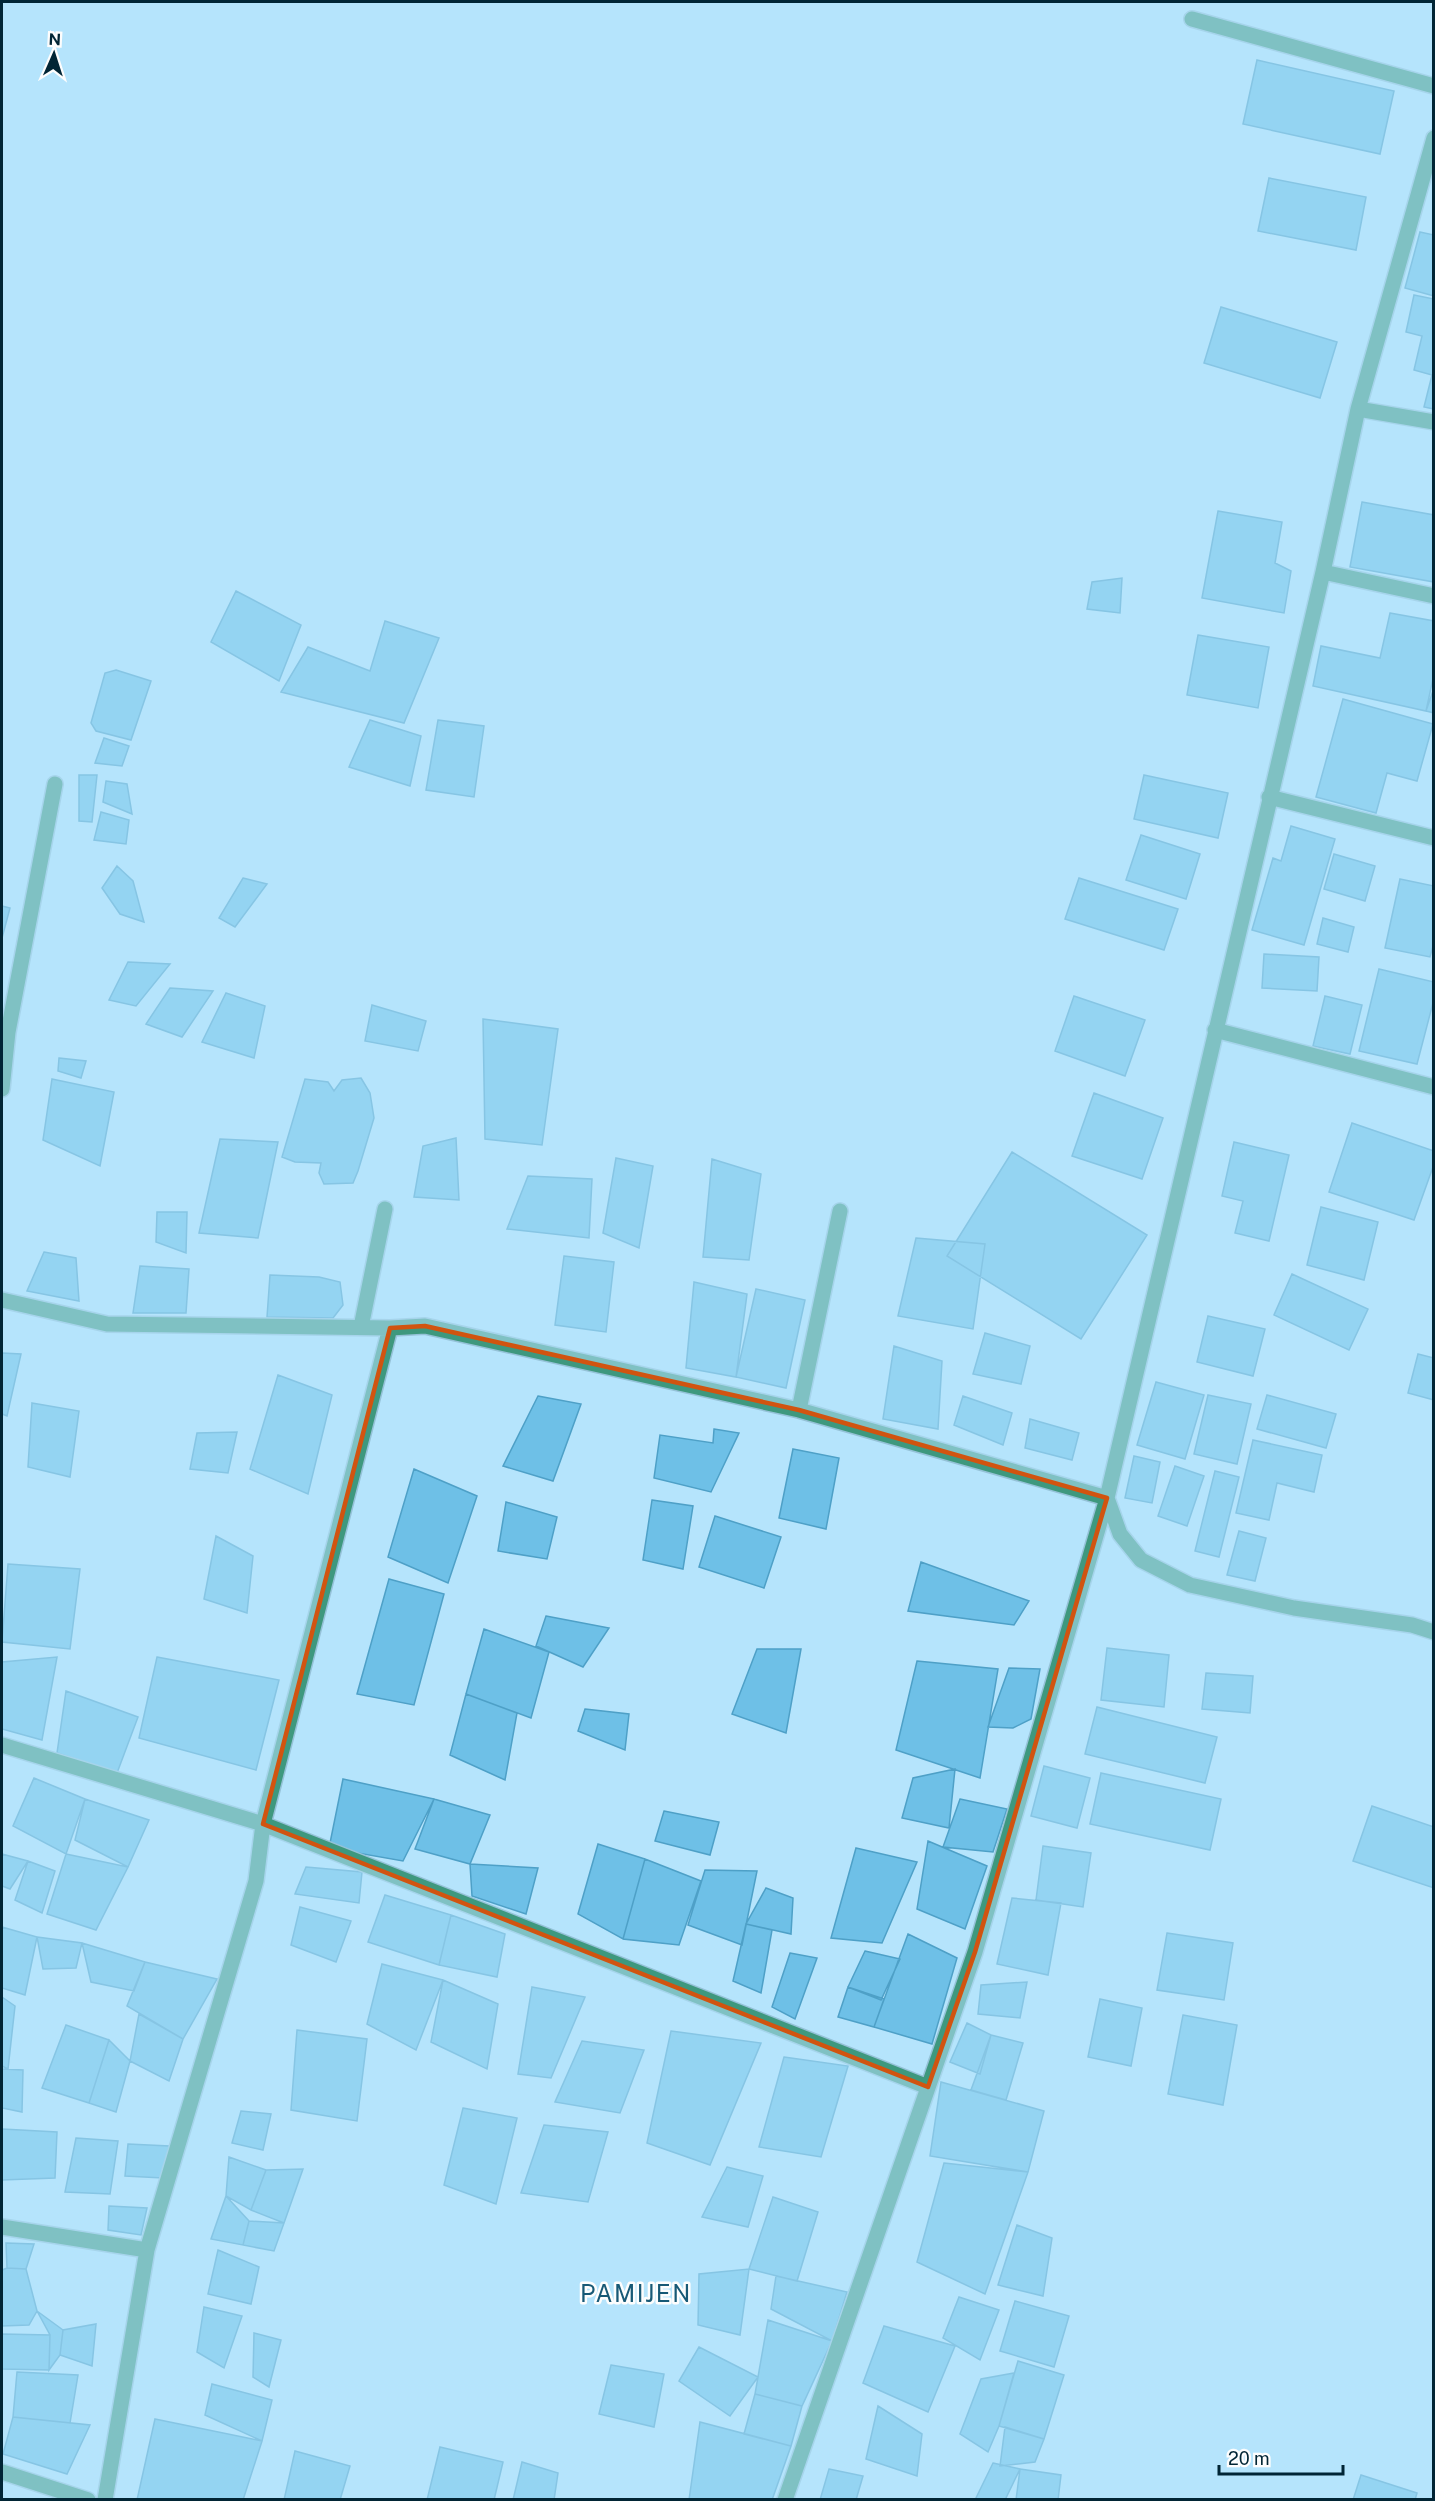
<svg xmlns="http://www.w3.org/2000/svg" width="1435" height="2501" viewBox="0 0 1435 2501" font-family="'Public Sans',sans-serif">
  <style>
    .building { fill: #6ec0e7; stroke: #4ea0c7; stroke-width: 1.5 }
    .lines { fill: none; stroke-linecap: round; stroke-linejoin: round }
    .street-casing { stroke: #95c2d8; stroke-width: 18 }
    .street { stroke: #3e987e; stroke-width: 15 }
    .marked { fill: none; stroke: #d15410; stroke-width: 4.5; stroke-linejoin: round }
    .labels { text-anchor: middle; stroke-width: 5; stroke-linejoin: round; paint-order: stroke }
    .quarter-label { font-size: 24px; letter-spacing: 1.5px; fill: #175976; stroke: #fdfdfd }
  </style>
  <rect width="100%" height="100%" fill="#b5e4fc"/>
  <!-- building -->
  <path class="building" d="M1257 60 1394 91 1380 154 1243 124Z
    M1269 178 1366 197 1356 250 1258 231Z
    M1420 232 1434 235V296L1405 288Z
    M1414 295 1434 299V409L1424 407 1432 375 1414 370 1422 336 1406 332Z
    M1221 307 1337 342 1320 398 1204 363Z
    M1362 502 1434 515V582L1350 567Z
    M1218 511 1282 522 1275 563 1291 571 1284 613 1202 598Z
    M1122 578 1120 613 1087 609 1092 582Z
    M236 591 301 625 279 681 211 642Z
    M1390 613 1434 621V674L1426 711 1313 686 1321 646 1380 658Z
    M385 621 439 638 404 723 281 692 308 647 370 671Z
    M1198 635 1269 647 1258 708 1187 695Z
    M116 670 151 681 131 740 96 731 91 723 105 673Z
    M1434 688V713L1426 711Z
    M1343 699 1433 724 1417 781 1387 773 1376 813 1316 797Z
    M370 720 421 736 410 786 349 767Z
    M438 720 484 726 474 797 426 790Z
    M104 738 129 746 122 766 95 763Z
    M79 775H97L92 822 79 821Z
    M1144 775 1228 793 1218 838 1134 819Z
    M106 781 127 784 132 814 103 802Z
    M101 812 129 820 126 844 94 840Z
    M1291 826 1335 839 1304 945 1252 930 1273 858 1281 861Z
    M1141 835 1200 854 1186 899 1126 880Z
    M1334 854 1375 866 1365 901 1324 889Z
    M117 866 133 881 144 922 120 914 102 888Z
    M243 878 267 884 235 927 219 918Z
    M1079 878 1178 909 1164 950 1065 919Z
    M1400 879 1434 886V942L1430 957 1385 948Z
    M2 906 10 908 2 938Z
    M1323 918 1354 927 1348 952 1317 944Z
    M1264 954 1319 957 1317 991 1262 988Z
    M128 962 170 964 136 1006 109 1000Z
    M1379 969 1434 982V999L1417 1064 1359 1051Z
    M170 988 213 991 182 1037 146 1024Z
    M226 993 265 1006 254 1058 202 1042Z
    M1074 996 1145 1020 1125 1076 1055 1051Z
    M1325 996 1362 1005 1350 1054 1313 1046Z
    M372 1005 426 1021 418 1051 365 1041Z
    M483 1019 558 1029 542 1145 485 1139Z
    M59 1058 86 1061 81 1078 58 1071Z
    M361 1078 370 1093 374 1118 358 1171 353 1183 324 1184 319 1173 321 1163 295 1162 282 1157 305 1079 328 1082 334 1091 342 1080Z
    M52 1079 114 1092 100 1166 43 1140Z
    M1094 1093 1163 1118 1142 1179 1072 1156Z
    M1352 1123 1434 1151V1164L1414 1220 1329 1192Z
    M456 1138 459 1200 414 1197 423 1146Z
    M220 1139 278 1142 258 1238 199 1233Z
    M1234 1142 1289 1155 1269 1241 1235 1233 1243 1201 1222 1196Z
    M1012 1152 1147 1235 1081 1339 947 1256Z
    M616 1158 653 1166 639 1248 603 1233Z
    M712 1159 761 1174 749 1260 703 1257Z
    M528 1176 592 1179 589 1238 507 1229Z
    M1321 1207 1378 1222 1364 1280 1307 1265Z
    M157 1212H187L186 1253 156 1242Z
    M916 1238 985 1244 973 1329 898 1316Z
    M44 1252 76 1258 79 1301 27 1291Z
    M564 1256 614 1262 606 1332 555 1325Z
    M140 1266 189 1269 186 1313H133Z
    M1292 1274 1368 1309 1349 1350 1274 1315Z
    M270 1275 319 1277 340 1282 343 1305 333 1318 267 1317Z
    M694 1282 747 1294 736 1377 686 1368Z
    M756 1289 805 1300 786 1388 736 1377Z
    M1208 1316 1265 1329 1253 1376 1197 1362Z
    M985 1333 1030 1346 1021 1384 973 1374Z
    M894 1346 942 1361 938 1429 883 1419Z
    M2 1353 21 1354 7 1416 2 1414Z
    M1418 1354 1434 1358V1400L1408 1393Z
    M278 1375 332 1395 308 1494 250 1469Z
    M1156 1382 1204 1395 1185 1459 1137 1445Z
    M1208 1395 1251 1404 1237 1464 1194 1454Z
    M1267 1395 1336 1414 1326 1448 1257 1429Z
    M538 1396 581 1404 553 1481 503 1466Z
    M963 1396 1012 1413 1003 1445 954 1425Z
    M32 1403 79 1411 70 1477 28 1467Z
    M1030 1419 1079 1433 1072 1460 1025 1448Z
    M714 1429 739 1433 711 1492 654 1478 660 1435 713 1443Z
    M237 1432 228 1473 190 1469 197 1433Z
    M1253 1440 1322 1455 1314 1492 1277 1483 1269 1520 1236 1513Z
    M793 1449 839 1458 826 1529 779 1518Z
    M1134 1456 1160 1462 1152 1503 1125 1498Z
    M1175 1466 1204 1476 1187 1526 1158 1516Z
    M414 1469 477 1496 448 1583 388 1557Z
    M1215 1471 1239 1477 1219 1557 1195 1551Z
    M652 1500 693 1506 683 1569 643 1560Z
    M506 1502 557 1517 547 1559 498 1551Z
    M715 1516 781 1537 764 1588 699 1567Z
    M1239 1531 1266 1538 1255 1581 1227 1575Z
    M216 1536 253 1556 247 1613 204 1599Z
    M921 1562 1029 1601 1014 1625 908 1611Z
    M8 1564 80 1569 70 1649 2 1642Z
    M389 1579 444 1594 414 1705 357 1694Z
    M546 1616 609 1628 583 1667 536 1646Z
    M484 1629 549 1652 531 1718 466 1694Z
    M1107 1648 1169 1655 1164 1707 1101 1700Z
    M757 1649H801L786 1733 732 1714Z
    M57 1657 42 1740 2 1729V1662Z
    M157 1657 279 1680 256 1770 139 1738Z
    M917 1661 998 1669 980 1778 896 1750Z
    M1009 1668 1040 1669 1031 1719 1013 1728 988 1727Z
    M1206 1673 1253 1676 1250 1713 1202 1709Z
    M66 1691 138 1717 117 1773 57 1753Z
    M466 1694 517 1713 505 1780 450 1755Z
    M1097 1707 1217 1737 1205 1783 1085 1754Z
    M585 1709 629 1714 625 1750 578 1731Z
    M1044 1766 1090 1778 1077 1828 1031 1816Z
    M955 1769 949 1828 902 1818 913 1778Z
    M1101 1773 1221 1799 1210 1850 1090 1824Z
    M34 1778 85 1799 66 1854 13 1826Z
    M343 1779 434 1799 403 1861 329 1848Z
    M85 1799 149 1820 128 1867 75 1840Z
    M434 1799 490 1815 470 1864 415 1849Z
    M960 1799 1007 1809 993 1852 943 1847Z
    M1372 1806 1434 1827V1888L1353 1861Z
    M664 1811 719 1822 710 1855 655 1841Z
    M928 1841 987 1866 965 1929 917 1909Z
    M598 1844 645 1859 623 1939 578 1914Z
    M1043 1846 1091 1853 1083 1907 1036 1900Z
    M856 1848 917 1862 882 1943 831 1938Z
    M2 1854 28 1861 10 1889 2 1886Z
    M66 1854 128 1867 96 1930 47 1914Z
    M645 1859 701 1881 679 1945 623 1939Z
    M28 1861 55 1871 42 1913 15 1900Z
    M470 1864 538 1868 526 1914 472 1896Z
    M306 1867 362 1872 359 1903 295 1894Z
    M705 1870 757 1871 742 1945 688 1925Z
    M766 1888 793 1898 791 1934 746 1924Z
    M385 1895 451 1915 439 1965 368 1942Z
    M1012 1898 1061 1903 1048 1975 997 1964Z
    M300 1907 351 1921 336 1962 291 1945Z
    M451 1915 505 1934 497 1977 439 1965Z
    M746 1924 772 1930 761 1993 733 1981Z
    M2 1927 37 1937 25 1995 2 1988Z
    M1167 1933 1233 1943 1224 2000 1157 1990Z
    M908 1934 957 1958 932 2044 874 2027Z
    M37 1937 82 1943 76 1968 43 1969Z
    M82 1943 145 1962 134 1991 91 1982Z
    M865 1951 900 1959 881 2000 848 1987Z
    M790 1953 817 1958 795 2019 772 2007Z
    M145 1962 217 1979 183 2039 127 2006Z
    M382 1964 443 1980 416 2050 367 2024Z
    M443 1980 498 2004 487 2069 431 2042Z
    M1027 1982 1020 2018 978 2014 981 1985Z
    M532 1987 585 1997 551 2078 518 2074Z
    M848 1987 884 1999 874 2027 838 2017Z
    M2 1997 15 2006 8 2069 2 2066Z
    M1100 1999 1142 2008 1131 2066 1088 2057Z
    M139 2014 183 2039 169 2081 130 2061Z
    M1183 2015 1237 2025 1223 2105 1168 2094Z
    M967 2023 991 2035 980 2074 950 2062Z
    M66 2025 109 2040 89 2103 42 2088Z
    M297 2030 367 2039 357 2121 291 2110Z
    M671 2031 761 2043 710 2165 647 2143Z
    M991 2035 1023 2043 1006 2100 971 2090Z
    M109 2040 130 2061 116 2112 89 2103Z
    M582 2041 644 2050 620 2113 555 2102Z
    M784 2057 848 2066 821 2157 759 2147Z
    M2 2069 23 2070 22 2112 2 2108Z
    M941 2082 1044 2111 1028 2172 930 2156Z
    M463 2108 517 2118 496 2204 444 2185Z
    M241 2111 271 2114 263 2150 232 2143Z
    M544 2125 608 2132 588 2202 521 2193Z
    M2 2129 57 2132 55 2178 2 2180Z
    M76 2138 118 2141 110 2194 65 2192Z
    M128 2144 169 2146 163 2178 125 2176Z
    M229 2157 266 2170 251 2210 226 2196Z
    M944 2163 1028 2172 985 2294 917 2262Z
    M727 2167 763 2176 748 2227 702 2217Z
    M303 2169 284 2223 251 2210 266 2170Z
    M226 2196 249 2221 243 2245 211 2239Z
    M773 2197 818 2212 797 2281 749 2269Z
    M109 2206 147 2208 141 2235 108 2230Z
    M249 2221 284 2223 274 2251 243 2245Z
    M1017 2225 1052 2238 1043 2296 998 2285Z
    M6 2243 34 2244 26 2269 7 2268Z
    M218 2250 259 2267 251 2304 208 2294Z
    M7 2268 26 2269 37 2311 29 2325 2 2326V2270Z
    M749 2269 740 2335 698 2325 699 2274Z
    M776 2276 847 2292 832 2341 771 2309Z
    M959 2297 999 2310 980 2360 943 2338Z
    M1015 2301 1069 2316 1054 2367 1000 2351Z
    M204 2307 242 2316 224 2368 197 2352Z
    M37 2311 63 2330 60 2355 49 2370 50 2335Z
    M768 2320 832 2341 802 2406 755 2394Z
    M96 2324 92 2366 60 2355 63 2330Z
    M884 2326 955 2346 928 2412 863 2383Z
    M254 2333 281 2340 269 2387 253 2377Z
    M2 2334 50 2335 49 2370 2 2369Z
    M699 2347 758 2377 730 2416 679 2381Z
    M1018 2361 1064 2375 1044 2439 999 2426Z
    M611 2365 664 2374 654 2427 599 2414Z
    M17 2372 78 2375 70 2423 13 2417Z
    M1014 2373 999 2426 988 2452 960 2434 981 2379Z
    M212 2384 272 2400 262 2441 205 2415Z
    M755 2394 802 2406 791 2446 744 2434Z
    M878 2406 922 2434 917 2476 866 2459Z
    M13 2417 90 2425 67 2474 3 2454Z
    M155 2419 262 2441 243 2500H137Z
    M700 2422 791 2446 772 2500H689Z
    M1005 2427 1044 2439 1035 2462 1000 2466Z
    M440 2447 503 2462 494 2500H427Z
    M295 2451 350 2466 340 2500H284Z
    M522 2462 558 2473 554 2500H513Z
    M993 2463 1020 2469 1005 2500H975Z
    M829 2469 863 2476 856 2500H820Z
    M1020 2469 1061 2475 1058 2500H1016Z
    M1361 2475 1417 2493 1415 2500H1353Z"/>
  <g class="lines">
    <!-- street casing -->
    <g class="street-casing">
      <path id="street" d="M1192 19 1434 86
        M1358 409 1434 422
        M1323 572 1434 596
        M1269 797 1434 838
        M1215 1030 1434 1087
        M2 1089 8 1032 55 784
        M2 1300 107 1324 390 1328
        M361 1327 385 1209
        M799 1410 840 1211
        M2 1745 263 1824 928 2087
        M2 2227 147 2250
        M2 2472 88 2500
        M105 2500 147 2250 256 1881 263 1824 390 1328 425 1326 799 1410 1107 1498 1120 1534 1141 1560 1190 1585 1294 1608 1412 1625 1434 1632
        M785 2500 975 1952 1107 1498 1323 572 1358 409 1434 138"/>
    </g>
    <!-- street -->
    <use href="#street" class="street"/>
  </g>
  <!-- marked area -->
  <path d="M0 0H1435V2501H0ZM425 1326 799 1410 1107 1498 975 1952 928 2087 263 1824 390 1328Z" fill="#b5e4fc" fill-opacity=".55" fill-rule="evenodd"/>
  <path class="marked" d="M425 1326 799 1410 1107 1498 975 1952 928 2087 263 1824 390 1328Z"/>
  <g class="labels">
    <!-- quarter labels -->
    <g class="quarter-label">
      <text x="636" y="2302">PAMIJEN</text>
    </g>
  </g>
  <!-- border -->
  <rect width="1435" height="2501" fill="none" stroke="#012535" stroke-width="6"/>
  <!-- north arrow -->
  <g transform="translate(54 54) rotate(3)" stroke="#fdfdfd" stroke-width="4.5" paint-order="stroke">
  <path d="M0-4.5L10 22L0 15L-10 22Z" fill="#012535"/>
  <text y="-9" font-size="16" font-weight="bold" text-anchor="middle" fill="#012535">N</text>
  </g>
  <!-- scale -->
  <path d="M1219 2465v9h124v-9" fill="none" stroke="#012535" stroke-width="3"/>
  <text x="1228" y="2465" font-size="18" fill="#012535" stroke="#fdfdfd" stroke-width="4.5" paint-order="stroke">20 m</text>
</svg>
